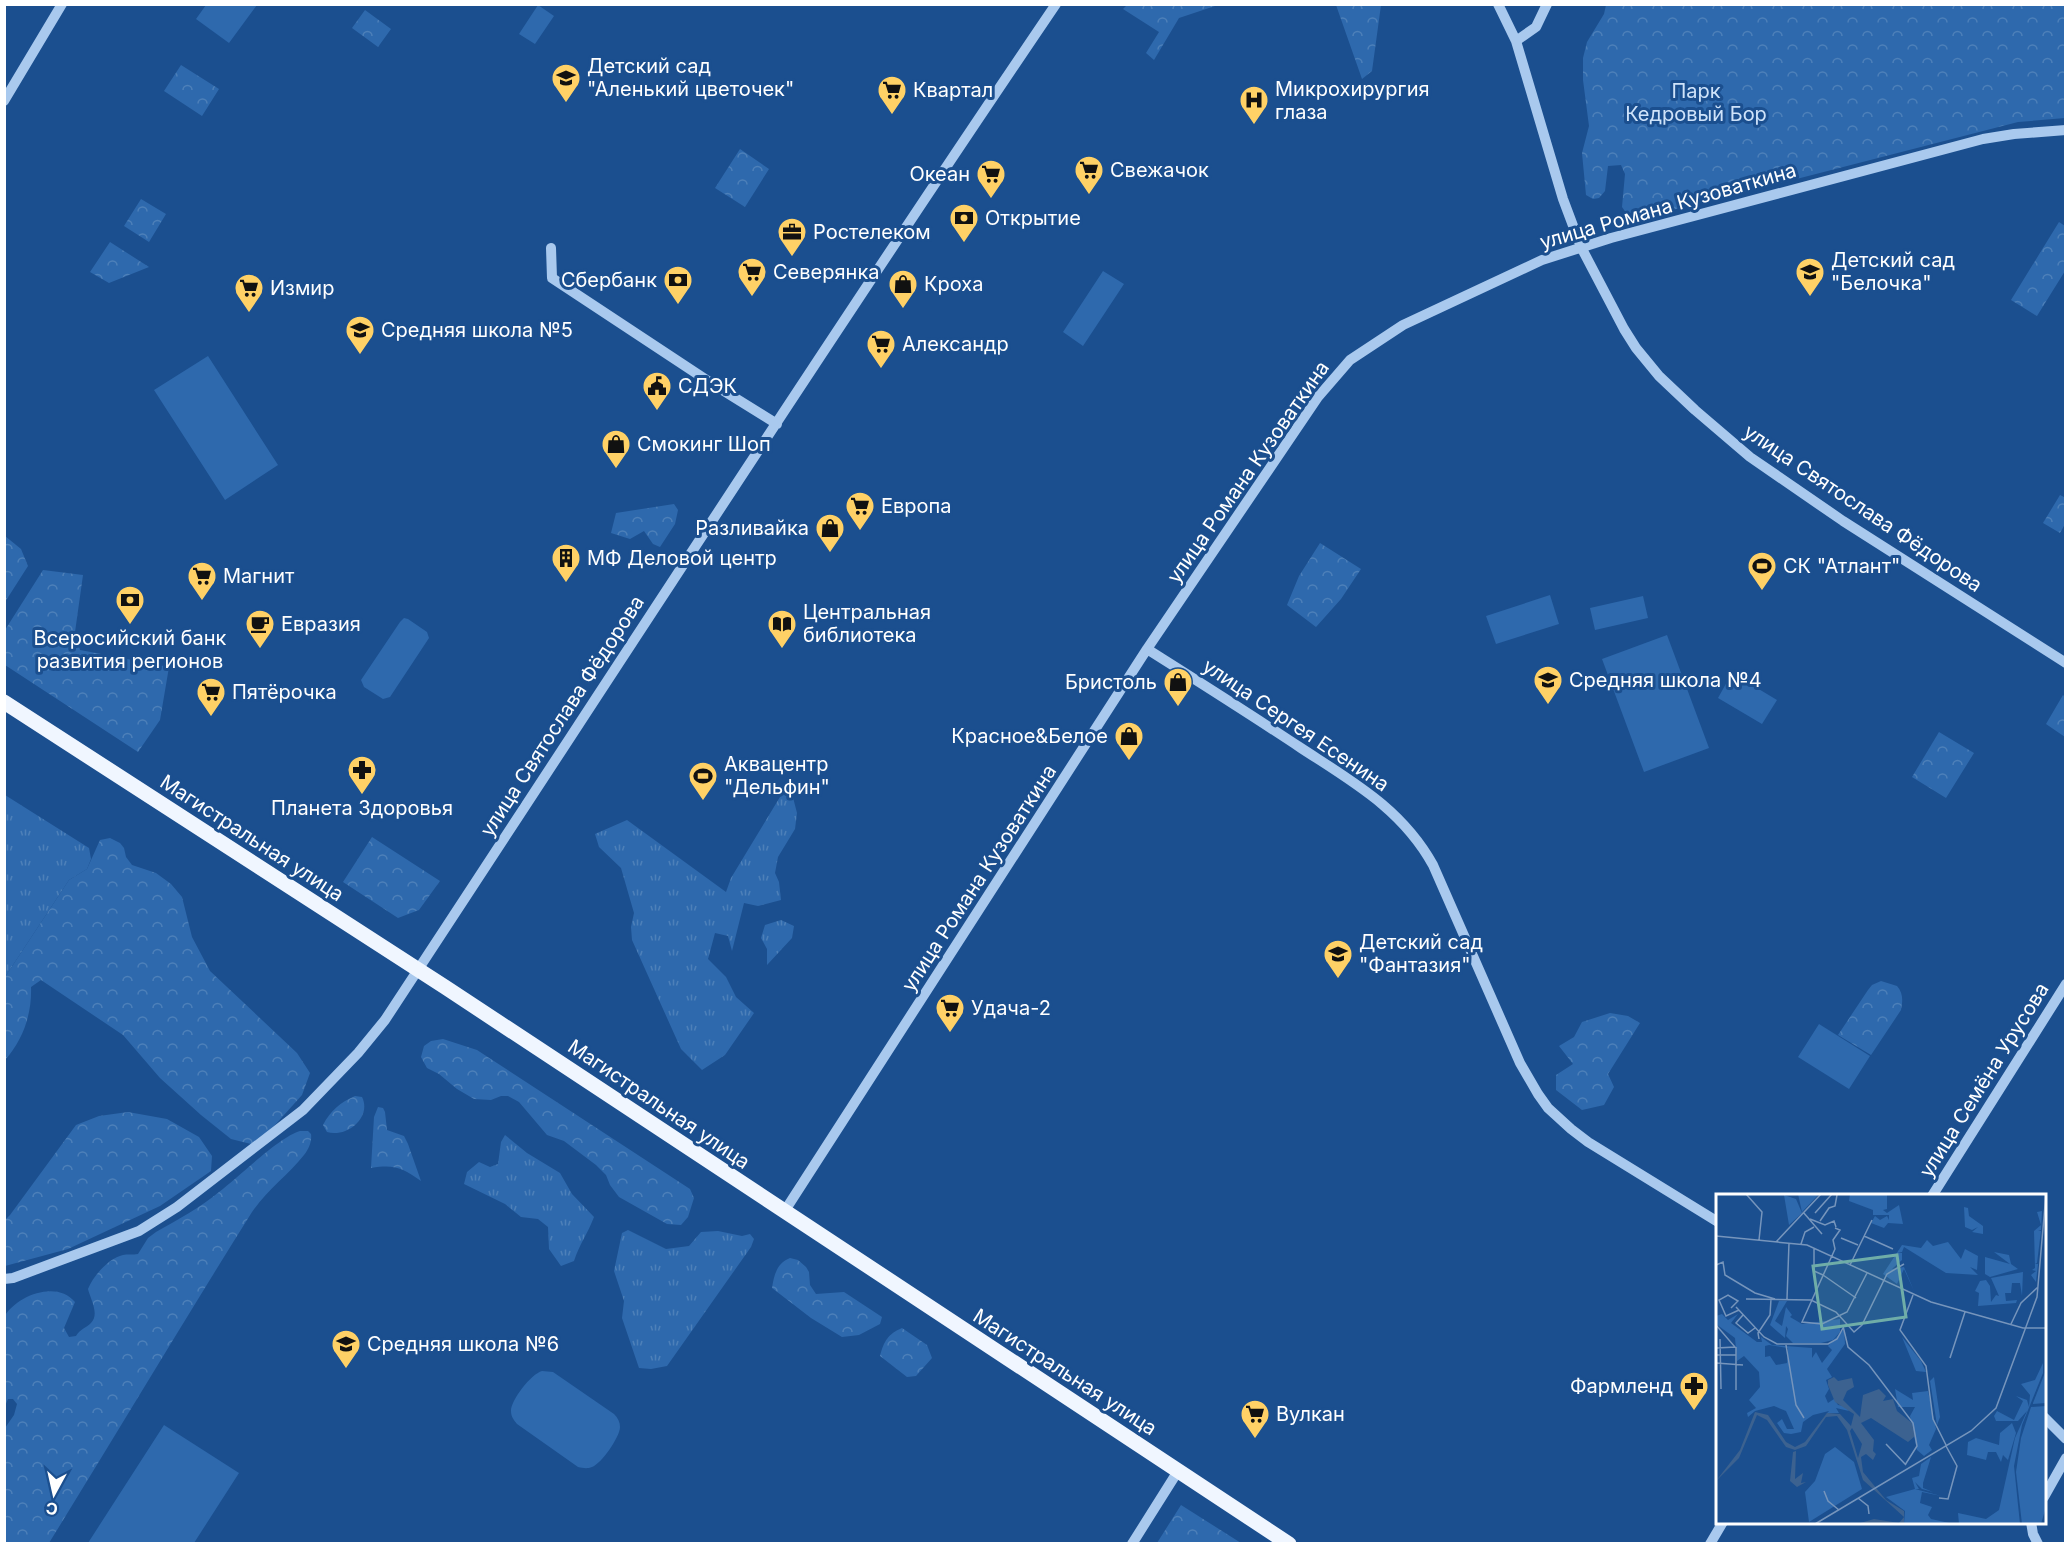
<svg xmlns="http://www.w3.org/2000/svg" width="2070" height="1548" viewBox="0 0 2070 1548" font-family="Inter,sans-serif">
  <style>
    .grass { fill: url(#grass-tufts) }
    .forest { fill: url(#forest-crowns) }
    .garden { fill: #2e69ad }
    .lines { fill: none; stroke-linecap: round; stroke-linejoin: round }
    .minor { stroke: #a9c9ee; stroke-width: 10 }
    .major { stroke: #f0f6ff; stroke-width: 15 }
    .labels { text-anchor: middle; stroke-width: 6; stroke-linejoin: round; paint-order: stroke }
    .poi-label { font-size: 20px; fill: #fff; stroke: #1b4f8f; text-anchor: start }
    .park-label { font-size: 20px; fill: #cfe3fa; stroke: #1b4f8f }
    .street-label { font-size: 20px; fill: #fff; stroke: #1b4f8f }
    .inset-road { fill: none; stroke: #7695bc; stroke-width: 1.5 }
    .view { fill: #6fada8; fill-opacity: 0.15; stroke: #6fada8; stroke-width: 3 }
    .inset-edge { fill: none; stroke: #fff; stroke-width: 3 }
  </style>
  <defs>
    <pattern id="grass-tufts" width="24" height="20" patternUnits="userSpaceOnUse" patternTransform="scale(1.5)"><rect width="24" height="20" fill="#2e69ad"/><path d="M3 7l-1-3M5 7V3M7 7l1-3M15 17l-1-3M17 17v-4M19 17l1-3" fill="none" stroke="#4d80b9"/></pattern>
    <pattern id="forest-crowns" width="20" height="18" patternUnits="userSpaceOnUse" patternTransform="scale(1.5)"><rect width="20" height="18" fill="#2e69ad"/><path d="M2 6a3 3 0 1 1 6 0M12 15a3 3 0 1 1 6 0" fill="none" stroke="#4d80b9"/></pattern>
  </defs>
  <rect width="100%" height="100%" fill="#1b4f8f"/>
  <!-- grass -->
  <path class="grass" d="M789 782 797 813 795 829 778 857 775 873 779 882 781 900 758 906 744 903 732 951 728 936 715 933 708 959 726 977 736 997 754 1013 725 1055 702 1070 681 1049 632 940 631 927 634 913 621 868 599 847 595 834 627 820 726 892 731 878Z
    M5 795 89 848 91 859 87 869 69 880 5 977Z
    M781 920 794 926 792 938 767 965V949L761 938 765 925Z
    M505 1135 527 1153 560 1173 572 1194 594 1217C588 1233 579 1245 574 1261L561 1266 549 1249 548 1227 538 1219 521 1217 505 1204 464 1184 467 1172 479 1162 490 1167 498 1164 501 1142Z
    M628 1230 666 1249 689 1246 701 1232 718 1231 742 1236 750 1234 754 1239 751 1247 667 1366 651 1369 639 1368 622 1318 624 1301 614 1271 622 1233Z"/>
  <!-- forest -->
  <path class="forest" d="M1127 5V4L1218 5 1179 18 1154 60 1146 53 1159 32 1123 9Z
    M1336 5H1381L1372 71 1362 79Z
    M1606 5H2065V118L2018 122 1734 195 1647 216 1629 217 1622 207 1625 174 1621 165 1608 166 1605 191 1599 198 1593 199 1586 195 1582 153 1589 126 1583 80V58L1587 42 1604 14Z
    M365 10 391 29 378 47 352 28Z
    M181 65 219 89 202 116 164 91Z
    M740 149 769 169 745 207 715 188Z
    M141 199 166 214 149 242 124 226Z
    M2059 222 2065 226V271L2037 316 2011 300Z
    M110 242 149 267 109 283 90 272Z
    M2060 495 2066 498 2065 524 2060 533 2043 523Z
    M674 504 678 510 675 524 660 547 653 544 644 531 630 539 611 533 616 513Z
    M5 536 21 549 28 566 5 602Z
    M1320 543 1361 569 1341 599 1316 627 1287 605 1299 576Z
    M43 570 83 575 75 632 80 650 169 667 160 720 138 752 5 665V630Z
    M2063 695 2065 697V737L2046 724Z
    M1939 732 1974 753 1946 798 1912 777Z
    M372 837 440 881 419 910 398 918 343 882Z
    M110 838 120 843 124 848 126 857 132 865 156 873 171 884 182 897 192 937 210 971 297 1053 310 1073 302 1095 266 1135 251 1144 231 1139 201 1115 160 1078 123 1035 41 980 31 987C32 1014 23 1040 5 1060V977L69 880 87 869 100 840Z
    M1881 981 1897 986C1903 993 1903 1000 1901 1010L1871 1055 1838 1035 1868 990 1872 985Z
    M1610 1013 1628 1016 1640 1023 1608 1074 1614 1087 1604 1105 1582 1110 1556 1090V1075L1573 1064 1559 1046 1574 1037 1582 1022Z
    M443 1039 477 1050 690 1189 694 1198 688 1217 681 1225 667 1224 619 1197 610 1185 606 1175 596 1165 564 1141 547 1135 519 1102 508 1096H501L491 1100 474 1099 457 1089 439 1074 427 1068 421 1057 424 1046 431 1041Z
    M355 1096 362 1097C372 1117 347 1138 327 1132L323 1125C330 1111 341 1102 355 1096Z
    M378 1107 383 1108 385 1112 387 1130 404 1136 408 1144 421 1181C402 1168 395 1164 371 1168L374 1117Z
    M128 1112 167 1119 199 1137 212 1156 211 1171 160 1206 68 1249 5 1266V1220L10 1215 76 1125 99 1116Z
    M300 1131H308L311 1134C312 1141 309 1149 304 1155 288 1175 267 1190 252 1212 183 1322 117 1433 49 1543H5V1428L14 1415 17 1404 13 1399H8L5 1406 4 1317C17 1295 57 1280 75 1302L64 1328 69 1337 76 1336C80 1329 86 1328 91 1323 100 1314 90 1298 88 1289 93 1276 109 1258 123 1255 127 1254 133 1255 138 1254L148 1238 156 1232C177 1220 200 1208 219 1192 239 1177 279 1137 300 1131Z
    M790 1258 798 1260 806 1267 809 1272 810 1285 816 1294 844 1292 882 1317 880 1324 859 1335 842 1337 811 1318 772 1288C774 1275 777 1263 790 1258Z
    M902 1328 927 1345 932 1358 916 1376 907 1377 880 1356C884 1341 888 1334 902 1328Z
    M1181 1505 1241 1543H1157Z"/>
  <!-- garden -->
  <path class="garden" d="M206 5V4L257 5 229 43 196 19Z
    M538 5 554 16 535 44 519 34Z
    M1103 271 1124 284 1083 346 1063 332Z
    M208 356 278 465 225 500 154 390Z
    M1550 595 1559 624 1496 644 1486 616Z
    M1643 596 1648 618 1595 630 1590 608Z
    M404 618 408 619 427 632 429 638 390 697 383 699 364 687 361 680 400 622Z
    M1667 635 1709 748 1644 772 1602 659Z
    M1732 673 1777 700 1762 724 1718 698Z
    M1819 1024 1870 1056 1849 1089 1798 1057Z
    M542 1371 553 1372 614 1414C618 1418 620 1422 620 1427 620 1437 601 1464 592 1467 587 1469 583 1468 578 1467L517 1424C514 1420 511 1417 511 1411 511 1400 531 1374 542 1371Z
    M164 1425 239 1473 194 1543H88Z"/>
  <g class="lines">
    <!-- minor -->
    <path class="minor" d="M1498 4 1516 41 1563 199 1581 247 1624 329 1636 348 1659 376 1695 410 1750 457 1843 521 2066 663
      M1516 41 1536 27 1547 4
      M4 101 62 4
      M551 248 552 278 711 383 777 424
      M1147 649C1199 682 1250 714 1301 748 1353 782 1402 809 1433 865L1520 1063 1538 1094 1548 1108 1571 1129 1588 1142 1718 1222
      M1932 1196 2066 984
      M784 1212 1147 649 1318 397 1350 360 1403 325 1542 260 1611 238 1983 139 2014 134 2066 130
      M4 1279 13 1278 139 1231 177 1207 303 1110 358 1053 385 1020C608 681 828 340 1056 4
      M2044 1417 2066 1439
      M2044 1497 2066 1458
      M2031 1522 2033 1534 2038 1544
      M1132 1544 1178 1471
      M1710 1544 1723 1522"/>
    <!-- major -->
    <path class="major" d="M4 702 445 987 1289 1544"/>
  </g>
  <!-- icons -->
  <defs>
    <g id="school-pin" transform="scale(1.5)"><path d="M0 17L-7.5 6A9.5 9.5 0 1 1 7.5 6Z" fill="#ffd166" stroke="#1b4f8f"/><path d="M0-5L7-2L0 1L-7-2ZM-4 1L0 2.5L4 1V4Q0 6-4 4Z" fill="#111"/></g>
    <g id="supermarket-pin" transform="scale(1.5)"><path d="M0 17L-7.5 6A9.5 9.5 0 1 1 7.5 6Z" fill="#ffd166" stroke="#1b4f8f"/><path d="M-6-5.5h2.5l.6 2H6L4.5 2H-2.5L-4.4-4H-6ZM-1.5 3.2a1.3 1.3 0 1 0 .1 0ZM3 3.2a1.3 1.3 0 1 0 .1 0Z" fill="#111"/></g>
    <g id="hospital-pin" transform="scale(1.5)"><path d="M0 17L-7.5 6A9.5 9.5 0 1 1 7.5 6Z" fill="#ffd166" stroke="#1b4f8f"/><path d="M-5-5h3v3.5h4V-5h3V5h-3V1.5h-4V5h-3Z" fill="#111"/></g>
    <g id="bank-pin" transform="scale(1.5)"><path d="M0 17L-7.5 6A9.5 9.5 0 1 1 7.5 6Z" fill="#ffd166" stroke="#1b4f8f"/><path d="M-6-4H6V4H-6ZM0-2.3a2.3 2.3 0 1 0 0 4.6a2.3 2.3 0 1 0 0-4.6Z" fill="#111"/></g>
    <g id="office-pin" transform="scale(1.5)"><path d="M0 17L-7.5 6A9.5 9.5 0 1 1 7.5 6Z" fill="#ffd166" stroke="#1b4f8f"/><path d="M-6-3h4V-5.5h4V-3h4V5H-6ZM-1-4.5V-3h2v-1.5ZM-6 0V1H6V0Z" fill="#111"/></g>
    <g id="shop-pin" transform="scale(1.5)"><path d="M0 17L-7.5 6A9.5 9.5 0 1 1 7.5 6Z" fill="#ffd166" stroke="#1b4f8f"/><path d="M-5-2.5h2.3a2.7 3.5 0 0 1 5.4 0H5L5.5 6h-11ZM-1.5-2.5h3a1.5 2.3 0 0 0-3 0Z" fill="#111"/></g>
    <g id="civic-pin" transform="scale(1.5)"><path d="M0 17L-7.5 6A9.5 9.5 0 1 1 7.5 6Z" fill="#ffd166" stroke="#1b4f8f"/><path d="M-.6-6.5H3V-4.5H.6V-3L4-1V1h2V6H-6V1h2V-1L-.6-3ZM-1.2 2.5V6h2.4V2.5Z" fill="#111"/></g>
    <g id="building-pin" transform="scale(1.5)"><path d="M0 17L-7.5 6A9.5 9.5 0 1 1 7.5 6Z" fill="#ffd166" stroke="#1b4f8f"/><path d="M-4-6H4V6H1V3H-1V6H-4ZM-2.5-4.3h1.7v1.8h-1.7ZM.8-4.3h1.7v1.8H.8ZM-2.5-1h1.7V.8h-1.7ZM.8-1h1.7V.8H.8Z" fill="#111"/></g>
    <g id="stadium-pin" transform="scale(1.5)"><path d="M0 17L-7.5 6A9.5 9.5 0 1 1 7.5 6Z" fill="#ffd166" stroke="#1b4f8f"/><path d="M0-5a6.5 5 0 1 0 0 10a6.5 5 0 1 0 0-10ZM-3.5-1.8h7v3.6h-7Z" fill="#111"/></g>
    <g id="cafe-pin" transform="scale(1.5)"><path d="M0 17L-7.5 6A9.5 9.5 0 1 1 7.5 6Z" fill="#ffd166" stroke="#1b4f8f"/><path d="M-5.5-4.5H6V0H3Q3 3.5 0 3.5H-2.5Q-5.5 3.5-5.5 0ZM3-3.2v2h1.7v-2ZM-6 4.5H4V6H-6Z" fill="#111"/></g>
    <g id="library-pin" transform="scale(1.5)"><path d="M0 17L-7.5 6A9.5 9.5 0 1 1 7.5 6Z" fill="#ffd166" stroke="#1b4f8f"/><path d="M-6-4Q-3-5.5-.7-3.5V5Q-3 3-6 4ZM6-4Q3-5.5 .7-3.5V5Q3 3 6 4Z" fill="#111"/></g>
    <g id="pharmacy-pin" transform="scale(1.5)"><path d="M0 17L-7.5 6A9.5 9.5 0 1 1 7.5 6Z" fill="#ffd166" stroke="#1b4f8f"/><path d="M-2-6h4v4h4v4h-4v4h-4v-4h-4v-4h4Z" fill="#111"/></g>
  </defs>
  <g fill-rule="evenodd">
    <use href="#school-pin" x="566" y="78"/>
    <use href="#supermarket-pin" x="892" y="90"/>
    <use href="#hospital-pin" x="1254" y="100"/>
    <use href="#supermarket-pin" x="1089" y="170"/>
    <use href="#supermarket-pin" x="991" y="174"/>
    <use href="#bank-pin" x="964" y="218"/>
    <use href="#office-pin" x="792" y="232"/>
    <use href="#supermarket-pin" x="752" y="272"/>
    <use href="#school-pin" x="1810" y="272"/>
    <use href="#bank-pin" x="678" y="280"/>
    <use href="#shop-pin" x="903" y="284"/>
    <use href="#supermarket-pin" x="249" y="288"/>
    <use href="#school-pin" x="360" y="330"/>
    <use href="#supermarket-pin" x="881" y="344"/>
    <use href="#civic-pin" x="657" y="386"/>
    <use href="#shop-pin" x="616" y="444"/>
    <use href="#supermarket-pin" x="860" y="506"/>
    <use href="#shop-pin" x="830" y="528"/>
    <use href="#building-pin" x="566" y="558"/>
    <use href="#stadium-pin" x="1762" y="566"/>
    <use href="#supermarket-pin" x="202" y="576"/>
    <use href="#bank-pin" x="130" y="600"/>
    <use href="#cafe-pin" x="260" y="624"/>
    <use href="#library-pin" x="782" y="624"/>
    <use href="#school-pin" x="1548" y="680"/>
    <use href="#shop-pin" x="1178" y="682"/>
    <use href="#supermarket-pin" x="211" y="692"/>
    <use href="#shop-pin" x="1129" y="736"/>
    <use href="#pharmacy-pin" x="362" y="770"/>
    <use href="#stadium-pin" x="703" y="776"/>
    <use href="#school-pin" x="1338" y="954"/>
    <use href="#supermarket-pin" x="950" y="1008"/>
    <use href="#school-pin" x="346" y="1344"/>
    <use href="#pharmacy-pin" x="1694" y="1386"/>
    <use href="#supermarket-pin" x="1255" y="1414"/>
  </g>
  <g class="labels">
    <!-- poi labels -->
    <g class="poi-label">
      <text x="587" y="73">Детский сад<tspan x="587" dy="23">"Аленький цветочек"</tspan></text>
      <text x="1275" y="96">Микрохирургия<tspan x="1275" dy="23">глаза</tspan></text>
      <text x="913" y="97">Квартал</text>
      <text x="1110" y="177">Свежачок</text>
      <text x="970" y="181" text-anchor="end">Океан</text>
      <text x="985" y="225">Открытие</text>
      <text x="813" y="239">Ростелеком</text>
      <text x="1831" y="267">Детский сад<tspan x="1831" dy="23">"Белочка"</tspan></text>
      <text x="773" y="279">Северянка</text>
      <text x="657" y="287" text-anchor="end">Сбербанк</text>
      <text x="924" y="291">Кроха</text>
      <text x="270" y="295">Измир</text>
      <text x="381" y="337">Средняя школа №5</text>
      <text x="902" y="351">Александр</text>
      <text x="678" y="393">СДЭК</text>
      <text x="637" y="451">Смокинг Шоп</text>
      <text x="881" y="513">Европа</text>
      <text x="809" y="535" text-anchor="end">Разливайка</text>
      <text x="587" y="565">МФ Деловой центр</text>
      <text x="1783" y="573">СК "Атлант"</text>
      <text x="223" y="583">Магнит</text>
      <text x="803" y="619">Центральная<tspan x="803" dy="23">библиотека</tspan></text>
      <text x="281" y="631">Евразия</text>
      <text x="130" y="645" text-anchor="middle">Всеросийский банк<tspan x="130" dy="23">развития регионов</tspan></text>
      <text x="1569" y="687">Средняя школа №4</text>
      <text x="1157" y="689" text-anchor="end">Бристоль</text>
      <text x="232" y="699">Пятёрочка</text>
      <text x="1108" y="743" text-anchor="end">Красное&amp;Белое</text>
      <text x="724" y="771">Аквацентр<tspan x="724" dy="23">"Дельфин"</tspan></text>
      <text x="362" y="815" text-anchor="middle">Планета Здоровья</text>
      <text x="1359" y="949">Детский сад<tspan x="1359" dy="23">"Фантазия"</tspan></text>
      <text x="971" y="1015">Удача-2</text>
      <text x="367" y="1351">Средняя школа №6</text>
      <text x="1673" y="1393" text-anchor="end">Фармленд</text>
      <text x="1276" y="1421">Вулкан</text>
    </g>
    <!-- park labels -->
    <g class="park-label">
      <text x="1696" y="98">Парк<tspan x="1696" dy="23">Кедровый Бор</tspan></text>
    </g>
    <!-- street labels -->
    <g class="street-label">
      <text transform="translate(1668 206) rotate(-16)" y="7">улица Романа Кузоваткина</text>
      <text transform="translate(1248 472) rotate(-55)" y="7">улица Романа Кузоваткина</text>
      <text transform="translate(1863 508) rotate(34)" y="7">улица Святослава Фёдорова</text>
      <text transform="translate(562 716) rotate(-57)" y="7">улица Святослава Фёдорова</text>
      <text transform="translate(1296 725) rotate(34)" y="7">улица Сергея Есенина</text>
      <text transform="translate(252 838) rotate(33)" y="7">Магистральная улица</text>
      <text transform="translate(979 878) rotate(-57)" y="7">улица Романа Кузоваткина</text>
      <text transform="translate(1984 1080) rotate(-58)" y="7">улица Семёна Урусова</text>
      <text transform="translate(659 1104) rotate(34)" y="7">Магистральная улица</text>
      <text transform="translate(1065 1372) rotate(33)" y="7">Магистральная улица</text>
    </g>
  </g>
  <!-- overview -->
  <g transform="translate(1716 1194)">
    <rect width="330" height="330" fill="#1b4f8f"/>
    <path d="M82 0H103L86 18ZM134 0H171V15L167 16 171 19 183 11 187 30 172 29 168 34 155 29 159 22 164 26 171 22 173 26V21H157V16L133 7ZM68 1 80 5 86 19 73 31ZM248 13 252 14 253 22 267 32V40L256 38 262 33 256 36 249 33ZM326 17 325 36 322 37H325L321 69 319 70H322L320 88 315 81 320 77 316 76 319 74 318 37 325 31 321 18ZM211 46 217 52 232 48 245 65 249 55 262 62 261 76 254 73 262 81 230 79 188 53 186 58H181L186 59V66L176 75 188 73 198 97 188 75 181 90 167 80 186 51 205 54ZM278 58 293 61 295 70 302 75 274 83 269 80V63L294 70ZM307 78 306 102 304 89H296L295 99H289L290 107 301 106 300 109 262 112 263 99 259 97 264 87 270 86 274 92 275 108 280 101 283 102 275 84ZM63 107H71L59 127 66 132 70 113 76 121 74 123 86 130 124 125V138L117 146 105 149H77L70 142 72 135 70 132 69 144 54 131ZM6 120 12 126 22 120 15 129 41 148H46L45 143 56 151 96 154V164L100 158 106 169 116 156 112 152 128 135 129 150 111 175 116 183 110 186 113 195 109 202 112 209 118 205 122 211 129 212 133 217 120 214 123 219H111L96 235 113 217 97 221 87 228 85 238 75 240 68 239 61 229 66 225 71 235H78L70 217 58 212 39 217 32 223 31 219 40 214 33 206 44 193 43 178 28 162 21 167 19 144 0 130V122ZM53 151 72 154 71 169 60 171 54 162 49 163V152ZM186 143 205 167 210 178 200 177ZM327 169V179L306 231 298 272 304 330H243L242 319 270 325 283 316 299 244 311 217 302 227H280L278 222 281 217 298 226 307 207 300 202 311 206 313 213 314 201 305 190 319 186ZM330 176V209L317 210V209ZM218 183 224 223 221 231 214 187ZM179 195 197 206 196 199 212 197 220 235 213 251 216 256 208 262 201 256 194 222 199 213H182ZM330 212V313L325 330H306L300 278 305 244 315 213ZM296 229 300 239 292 266 287 261 285 268 280 258H272L270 266 251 261 252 248 260 244 283 251 284 239ZM215 263 207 289V294L217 298 206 295 199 288 203 295H199L225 302 206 298 204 309 216 313 212 321 215 325 238 330H188L189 317 170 303 199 295 196 284 203 282 205 270Z" fill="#2e69ad" fill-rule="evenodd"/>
    <path d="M119 253 138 268 146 295 93 328 89 298 99 287 109 260Z" fill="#2e69ad"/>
    <path d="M118 183 122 187 136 184 138 193 131 197 127 206 144 223 147 201 163 195 170 202 167 207 177 205 181 217 196 229 199 242 192 248 155 224 145 229 158 246 157 257 160 260 157 266 150 260 145 263 147 278 170 306 188 317V330H141L158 325 183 329 188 323 147 286 131 236 121 222 110 223 90 252 79 256 70 253 51 226 41 221 23 264 0 287 24 256 39 218 52 221 70 248 79 253 89 248 111 219 124 220 135 232 138 220 119 208 112 191V186ZM136 234 146 250 142 264 134 237ZM80 257 79 285 87 279 85 289 90 288 81 293 74 287 77 258Z" fill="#3c6290" fill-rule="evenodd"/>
    <path class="inset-road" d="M30 0 46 18 43 46M87 18 106 40M99 19 116 0M94 25 109 31 118 27 120 33M104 27 113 14 119 12 121 1M119 34 124 36 117 46 119 55 86 128 106 130 131 118 151 79M0 42 91 51 215 108 307 134H330M148 42 177 55M125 44 142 51M60 48 105 0M85 50 89 38 98 33M98 54V77L107 81M0 71 7 68 9 81 39 99 59 105M134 71 156 26M107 81 140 104M197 101 184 136 210 172 217 225 230 251M30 105 95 106 120 118 138 138 146 131 171 80 188 70M71 105 73 49M20 113 48 143 61 150H112L121 145 127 134M15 114 22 107 12 101 3 106 10 122 23 116M27 121 20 129 32 139 39 134M295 130 305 109 322 93M0 131 19 153 0 154M127 132 132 153 153 171 197 229 201 252 189 271M4 145 5 195M43 145 42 139 54 121 55 105M70 151 80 211 88 224M20 153V196M0 161H20M234 164 249 118M0 169 27 171M170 250 190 271M108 297 112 307 123 316M142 304 152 312 153 320M223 304 232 305 241 272 230 252M99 330 255 237 280 214 321 103 330 0"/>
    <path class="view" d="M181 61 190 123 106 135 97 72Z"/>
    <rect width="330" height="330" class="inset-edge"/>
  </g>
  <!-- border -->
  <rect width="2070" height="1548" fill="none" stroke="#ffffff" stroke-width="12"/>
  <!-- north arrow -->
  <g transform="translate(54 1494) rotate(188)" stroke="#1b4f8f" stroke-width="4.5" paint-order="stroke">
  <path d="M0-4.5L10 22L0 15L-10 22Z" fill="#ffffff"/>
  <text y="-9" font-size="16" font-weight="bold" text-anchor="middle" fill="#ffffff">С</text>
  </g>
</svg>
